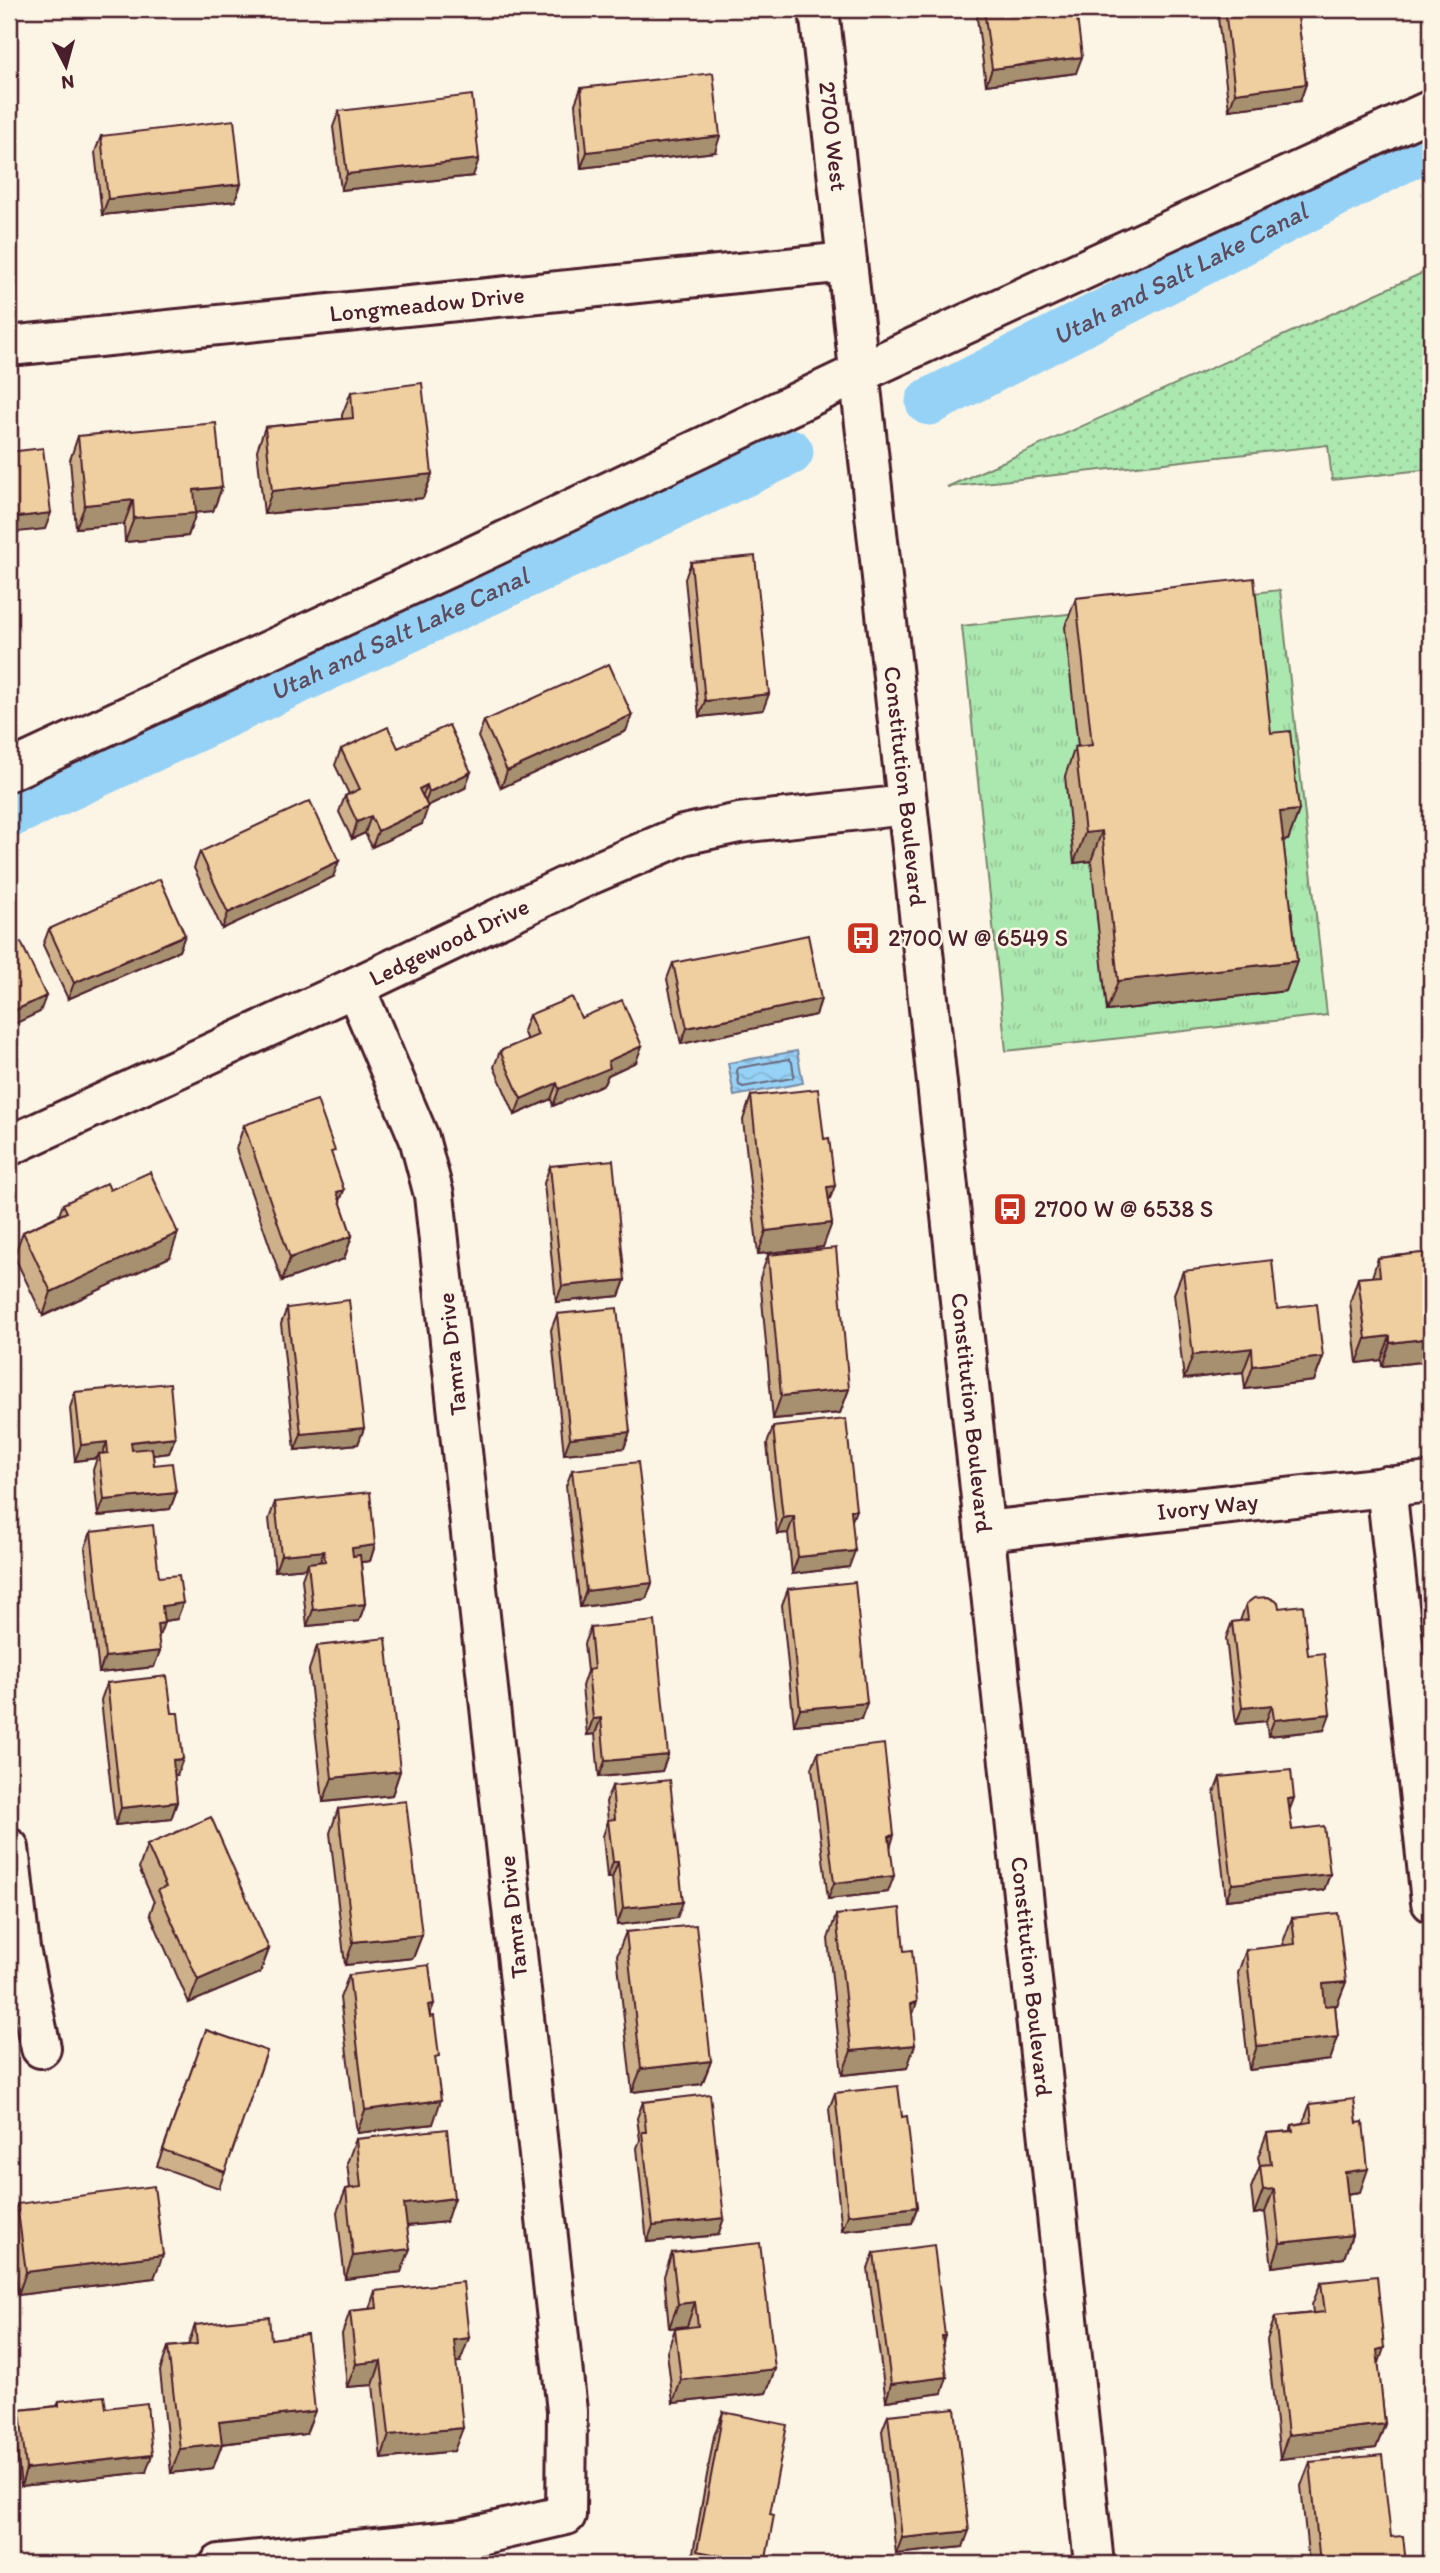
<svg xmlns="http://www.w3.org/2000/svg" width="1440" height="2573" viewBox="0 0 1440 2573" font-family="Itim,sans-serif">
  <style>
    .grass { fill: url(#grass-tufts); stroke: #7a846d; stroke-width: 2 }
    .park { fill: url(#park-dots); stroke: #7a846d; stroke-width: 2 }
    .water { fill: url(#water-waves); stroke: #788aa5; stroke-width: 2 }
    .lines { fill: none; stroke-linecap: round; stroke-linejoin: round }
    .shore { stroke: #68677c; stroke-width: 2 }
    .canal { stroke: #96d2f6; stroke-width: 47 }
    .minor-casing { stroke: #4a1f2b; stroke-width: 44 }
    .major-casing { stroke: #4a1f2b; stroke-width: 44 }
    .minor { stroke: #fcf5e5; stroke-width: 38 }
    .major { stroke: #fcf5e5; stroke-width: 38 }
    .wall { fill: #ceb18a; stroke: #4a1f2b; stroke-width: 2 }
    .shaded-wall { fill: #a79070; stroke: #4a1f2b; stroke-width: 2 }
    .building { fill: #efcea0; stroke: #4a1f2b; stroke-width: 2 }
    .labels { text-anchor: middle; stroke-width: 5; stroke-linejoin: round; paint-order: stroke }
    .street-label { font-size: 24px; fill: #4a1f2b; stroke: #fcf5e5 }
    .poi-label { font-size: 24px; fill: #4a1f2b; stroke: #fcf5e5; text-anchor: start }
    .water-label { font-size: 26px; font-style: italic; fill: #5d4c5e; stroke: #fcf5e5 }
  </style>
  <defs>
    <pattern id="grass-tufts" width="24" height="20" patternUnits="userSpaceOnUse" patternTransform="scale(1.75)"><rect width="24" height="20" fill="#abe8af"/><path d="M3 7l-1-3M5 7V3M7 7l1-3M15 17l-1-3M17 17v-4M19 17l1-3" fill="none" stroke="#95c797"/></pattern>
    <pattern id="park-dots" width="8" height="8" patternUnits="userSpaceOnUse" patternTransform="scale(1.75)"><rect width="8" height="8" fill="#abe8af"/><path d="M2 2h.1M6 6h.1" fill="none" stroke="#95c797" stroke-width="1.8" stroke-linecap="round"/></pattern>
    <pattern id="water-waves" width="16" height="10" patternUnits="userSpaceOnUse" patternTransform="scale(1.75)"><rect width="16" height="10" fill="#96d2f6"/><path d="M0 5q4-4 8 0t8 0" fill="none" stroke="#83b4d3"/></pattern>
  </defs>
  <rect width="100%" height="100%" fill="#fcf5e5"/>
  <filter id="ink" filterUnits="userSpaceOnUse"><feTurbulence type="fractalNoise" baseFrequency=".0143" numOctaves="2"/><feDisplacementMap in="SourceGraphic" scale="14" xChannelSelector="R" yChannelSelector="G"/><feConvolveMatrix kernelMatrix="1 2 1 2 8 2 1 2 1" color-interpolation-filters="sRGB"/></filter>
  <g filter="url(#ink)">
    <!-- grass -->
    <path class="grass" d="M1280 590 1327 1015 1006 1051 962 626Z"/>
    <!-- park -->
    <path class="park" d="M1431 269V469L1332 480 1328 445 947 487Z"/>
    <!-- water -->
    <path class="water" d="M797 1051 803 1083 734 1096 728 1063Z"/>
    <g class="lines">
      <!-- shore -->
      <path class="shore" d="M789 1059 792 1062 794 1075 792 1078 743 1087 739 1085 737 1071 738 1068Z"/>
      <!-- canal -->
      <g class="canal">
        <path id="s1" d="M929 402 1431 145"/>
        <path id="s2" d="M9 815 790 452"/>
      </g>
      <!-- minor casing -->
      <g class="minor-casing">
        <g id="minor">
          <path id="s3" d="M9 346 847 262"/>
          <path d="M9 771 471 557 859 373 1431 110"/>
          <path id="s4" d="M9 1146 355 987 587 876 683 835 739 823 907 805"/>
          <path d="M1386 1486 1431 1902"/>
          <path id="s5" d="M985 1531 1431 1482"/>
          <path d="M9 1848 20 1949 41 2048"/>
          <path d="M220 2564 462 2539 566 2515 567 2411 434 1195 419 1138 355 987"/>
        </g>
      </g>
      <!-- major casing -->
      <g class="major-casing">
        <g id="major">
          <path id="s6" d="M819 9 913 857 1094 2564"/>
        </g>
      </g>
      <!-- minor -->
      <use href="#minor" class="minor"/>
      <!-- major -->
      <use href="#major" class="major"/>
    </g>
    <!-- wall -->
    <path class="wall" d="M980 9H1076V73L986 85 977 18Z
      M1217 9H1297L1306 84 1300 101 1229 110Z
      M581 88 715 152 581 168 575 104Z
      M339 111 473 176 341 190 333 127Z
      M101 136 241 184 235 201 102 215 95 152Z
      M351 392 432 474 423 498 264 514 257 450 265 427 342 419V415Z
      M78 436 222 487 213 511 196 512 188 536 125 542 124 524 76 528 70 460Z
      M691 562 763 710 699 717 685 579Z
      M1076 598 1271 733 1299 810 1288 840H1283L1297 961 1286 991 1107 1011 1091 861 1074 863 1065 776 1075 747 1078 746 1065 627Z
      M484 721 626 731 501 788 478 737Z
      M341 749 465 788 427 806 422 824 372 847 365 833 352 839 339 812 345 796 349 794 335 765Z
      M200 852 333 877 222 929 194 868Z
      M49 929 185 935 179 951 68 999 43 945Z
      M673 963 821 999 816 1015 681 1044 667 979Z
      M529 1015 581 1018 636 1062 608 1075 604 1084 553 1106 551 1099 515 1115 494 1067 500 1051 527 1040 523 1031Z
      M751 1096 829 1201 823 1247 758 1254 743 1120Z
      M244 1125 332 1157 344 1190 340 1201 352 1236 344 1259 282 1281 236 1149Z
      M550 1166 625 1280 619 1296 556 1302 544 1183Z
      M110 1190 170 1257 43 1316 14 1256 23 1232 59 1215 63 1204Z
      M1431 1252V1361L1382 1366 1381 1360 1357 1363 1350 1302 1358 1278 1372 1277 1378 1258Z
      M768 1255 849 1389 840 1413 773 1419 760 1278Z
      M1183 1271 1277 1309 1323 1357 1314 1381 1245 1389 1243 1372 1184 1379 1174 1294Z
      M287 1308 364 1428 358 1444 295 1450 281 1324Z
      M557 1314 630 1432 624 1448 564 1454 551 1330Z
      M75 1392 175 1437 169 1453 153 1455 154 1465 176 1493 170 1509 98 1516 93 1470 97 1458 75 1461 70 1408Z
      M773 1427 852 1522 849 1567 792 1574 788 1533 777 1534 767 1444Z
      M572 1470 652 1583 646 1599 580 1607 566 1486Z
      M275 1502 375 1545 370 1561 361 1562 365 1604 359 1621 307 1626 302 1579 306 1568 275 1571 269 1519Z
      M91 1532 159 1577 183 1603 177 1619 164 1621 158 1638 154 1667 99 1673 85 1548Z
      M788 1589 861 1719 794 1725 782 1605Z
      M1246 1604 1279 1608 1308 1655 1324 1730 1268 1736 1266 1721 1236 1724 1226 1638 1232 1622 1240 1621Z
      M590 1628 668 1755 662 1771 599 1777 595 1734 587 1735 582 1686 587 1671 584 1644Z
      M317 1646 400 1771 392 1795 323 1802 309 1670Z
      M107 1683 177 1775H174L177 1802 171 1819 115 1825 101 1700Z
      M818 1752 890 1847 888 1892 828 1899 812 1768Z
      M1220 1777 1294 1798 1289 1811 1292 1830 1330 1874 1324 1890 1226 1900 1214 1793Z
      M612 1786 677 1918 617 1925 612 1878H607L603 1836 608 1821 606 1802Z
      M338 1809 422 1935 413 1958 345 1965 330 1833Z
      M147 1845 269 1949 260 1973 189 2003 150 1914 154 1902 139 1868Z
      M836 1915 912 2016 907 2068 842 2075 828 1939Z
      M1292 1918 1346 1982 1337 2005 1335 2006 1338 2037 1330 2060 1249 2070 1238 1973 1246 1950 1284 1946 1283 1942Z
      M626 1932 711 2061 702 2084 632 2092 617 1955Z
      M349 1975 430 2015 433 2124 357 2133 340 1998Z
      M206 2030 267 2051 219 2188 157 2166Z
      M835 2093 902 2117 917 2207 912 2223 842 2231 829 2109Z
      M643 2102 724 2218 718 2235 647 2242 637 2148 640 2140 637 2118Z
      M1310 2104 1360 2192 1347 2194 1352 2235 1344 2258 1272 2267 1265 2212 1254 2214 1251 2188 1260 2166 1258 2157 1267 2133 1290 2131 1292 2125 1303 2123Z
      M356 2139 446 2222 407 2226 401 2272 345 2279 337 2212 346 2189 350 2188 347 2163Z
      M17 2204 154 2278 18 2295 9 2227Z
      M672 2253 775 2369 766 2393 673 2403 667 2352 675 2329 687 2327V2326L669 2328 664 2276Z
      M874 2253 945 2336 943 2343 942 2393 886 2401 868 2269Z
      M1321 2282 1378 2364 1385 2424 1376 2448 1280 2459 1267 2340 1275 2317 1313 2313 1312 2305Z
      M375 2291 460 2362H456L454 2451 381 2459 373 2385 347 2387 342 2334 350 2311 369 2309Z
      M195 2325 271 2339 306 2434 222 2444 213 2468 171 2473 160 2371 168 2347 188 2345Z
      M59 2401 106 2408 146 2472 21 2486 14 2426 20 2410 57 2406Z
      M723 2412 770 2514 764 2564H691L714 2436Z
      M888 2415 963 2547 896 2554 882 2431Z
      M1310 2462 1391 2537 1406 2564H1309L1301 2486Z"/>
    <!-- shaded-wall -->
    <path class="shaded-wall" d="M1082 57 1076 73 986 85 992 69Z
      M1306 84 1300 101 1229 110 1235 93Z
      M720 136 715 152 581 168 587 152Z
      M479 159 473 176 341 190 347 174Z
      M241 184 235 201 102 215 108 199Z
      M432 474 423 498 264 514 272 491Z
      M222 487 213 511 194 513H196L188 536 125 542 134 518 194 490Z
      M133 500 124 524 76 528 85 505Z
      M51 513 45 529 9 533V518Z
      M769 694 763 710 699 717 705 701Z
      M632 715 626 731 501 788 507 771Z
      M471 772 465 788 423 808 429 792Z
      M427 785 421 801 419 789Z
      M428 807 422 824 372 847 378 831Z
      M1299 810 1288 840 1269 842 1280 812Z
      M371 816 365 833 352 839 357 822Z
      M1102 831 1091 861 1074 863 1085 833Z
      M339 861 333 877 222 929 228 913Z
      M185 935 179 951 68 999 74 983Z
      M1297 961 1286 991 1107 1011 1118 981Z
      M46 996 40 1012 12 1025 9 1034V1013Z
      M821 999 816 1015 681 1044 687 1028Z
      M642 1046 636 1062 608 1075 604 1084 553 1106 559 1089 608 1061Z
      M557 1083 551 1099 515 1115 521 1099Z
      M835 1186 826 1209 827 1187Z
      M344 1190 335 1214 337 1192Z
      M832 1223 823 1247 758 1254 766 1231Z
      M178 1233 170 1257 43 1316 51 1292Z
      M352 1236 344 1259 282 1281 290 1258Z
      M625 1280 619 1296 556 1302 562 1286Z
      M1390 1336 1381 1360 1357 1363 1366 1339Z
      M1431 1338V1361L1382 1366 1390 1343Z
      M1252 1348 1243 1372 1184 1379 1193 1355Z
      M1323 1357 1314 1381 1245 1389 1253 1366Z
      M849 1389 840 1413 773 1419 781 1396Z
      M364 1428 358 1444 295 1450 301 1434Z
      M630 1432 624 1448 564 1454 570 1438Z
      M175 1437 169 1453 125 1458 131 1442Z
      M107 1442 101 1458 99 1454 97 1458 75 1461 81 1445Z
      M176 1493 170 1509 98 1516 104 1500Z
      M851 1510H856L850 1526Z
      M794 1516 788 1533 777 1534 783 1518Z
      M375 1545 370 1561 346 1564 352 1548Z
      M324 1551 318 1567 308 1563 306 1568 275 1571 281 1555Z
      M855 1551 849 1567 792 1574 798 1557Z
      M652 1583 646 1599 580 1607 586 1591Z
      M183 1603 177 1619 156 1622 162 1606Z
      M365 1604 359 1621 307 1626 313 1610Z
      M164 1623 158 1639 157 1624Z
      M160 1651 154 1667 99 1673 105 1657Z
      M867 1703 861 1719 794 1725 800 1709Z
      M1272 1705 1266 1721 1236 1724 1242 1708Z
      M1330 1714 1324 1730 1268 1736 1274 1720Z
      M601 1718 595 1734 587 1735 593 1719Z
      M668 1755 662 1771 599 1777 605 1761Z
      M183 1759 177 1775 167 1776 173 1760Z
      M400 1771 392 1795 323 1802 332 1778Z
      M1294 1798 1288 1814V1799Z
      M177 1802 171 1819 115 1825 121 1808Z
      M894 1835 889 1852V1836Z
      M613 1862H618L612 1878H607Z
      M1330 1874 1324 1890 1226 1900 1232 1884Z
      M894 1876 888 1892 828 1899 834 1883Z
      M683 1902 677 1918 617 1925 623 1908Z
      M422 1935 413 1958 345 1965 353 1942Z
      M269 1949 260 1973 189 2003 198 1980Z
      M1346 1982 1337 2005 1314 2008 1323 1984Z
      M917 2002 909 2026 911 2004Z
      M434 2004 425 2028 428 2005Z
      M1338 2037 1330 2060 1249 2070 1257 2046Z
      M915 2045 907 2068 842 2075 851 2051Z
      M711 2061 702 2084 632 2092 641 2069Z
      M441 2100 433 2124 357 2133 365 2110Z
      M1368 2169 1360 2192 1336 2195 1345 2172Z
      M1274 2189 1265 2212 1254 2214 1263 2190Z
      M454 2198 446 2222 396 2227 404 2204Z
      M917 2207 912 2223 842 2231 848 2215Z
      M724 2218 718 2235 647 2242 653 2226Z
      M1352 2235 1344 2258 1272 2267 1280 2243Z
      M410 2249 401 2272 345 2279 353 2256Z
      M163 2255 154 2278 18 2295 26 2272Z
      M695 2302 687 2326 669 2328 678 2304Z
      M469 2338 460 2362 445 2363 454 2340Z
      M1384 2348 1376 2372 1377 2350Z
      M381 2361 373 2385 347 2387 356 2364Z
      M775 2369 766 2393 673 2403 681 2380Z
      M947 2377 942 2393 886 2401 891 2384Z
      M315 2411 306 2434 210 2445 219 2422Z
      M1385 2424 1376 2448 1280 2459 1288 2435Z
      M463 2428 454 2451 381 2459 389 2435Z
      M222 2444 213 2468 171 2473 180 2449Z
      M152 2455 146 2472 21 2486 26 2469Z
      M969 2531 963 2547 896 2554 902 2538Z"/>
    <!-- building -->
    <path class="building" d="M984 9H1076L1082 57 992 69Z
      M1225 9H1297L1306 84 1235 93Z
      M713 73 720 136 587 152 581 88Z
      M472 95 479 159 347 174 339 111Z
      M234 120 241 184 108 199 101 136Z
      M422 383 432 474 272 491 265 427 353 418 351 392Z
      M216 423 222 487 194 490 196 513 134 518 133 500 85 505 78 436Z
      M43 448 51 513 9 518V452Z
      M755 556 769 694 705 701 691 562Z
      M1254 578 1271 733 1290 731 1299 810 1280 812 1297 961 1118 981 1102 831 1085 833 1075 747 1092 745 1076 598Z
      M609 664 632 715 507 771 484 721Z
      M449 725 471 772 429 792 427 785 419 789 428 807 378 831 371 816 357 822 345 796 360 789 341 749 388 727 398 748Z
      M310 801 339 861 228 913 200 852Z
      M160 879 185 935 74 983 49 929Z
      M808 935 821 999 687 1028 673 963Z
      M21 942 46 996 9 1013 13 1022 9 1024V948Z
      M572 997 581 1018 622 1000 642 1046 608 1061 610 1068 559 1089 557 1083 521 1099 500 1051 538 1035 529 1015Z
      M818 1089 824 1139 829 1138 835 1186 827 1187 832 1223 766 1231 751 1096Z
      M317 1100 335 1151 331 1152 344 1190 337 1192 352 1236 290 1258 244 1125Z
      M613 1160 625 1280 562 1286 550 1166Z
      M150 1172 178 1233 51 1292 23 1232 67 1212 63 1204 107 1183 110 1190Z
      M836 1248 849 1389 781 1396 768 1255Z
      M1431 1252V1338L1390 1343V1336L1366 1339 1358 1278 1380 1276 1378 1258Z
      M1272 1260 1277 1309 1317 1304 1323 1357 1253 1366 1252 1348 1193 1355 1183 1271Z
      M349 1300 364 1428 301 1434 287 1308Z
      M617 1308 630 1432 570 1438 557 1314Z
      M170 1383 175 1437 131 1442 132 1450 152 1448 154 1465 172 1463 176 1493 104 1500 99 1454 108 1453 107 1442 81 1445 75 1392Z
      M846 1419 856 1510H851L855 1551 798 1557 794 1516 783 1518 773 1427Z
      M638 1462 652 1583 586 1591 572 1470Z
      M370 1492 375 1545 352 1548 353 1556 360 1555 365 1604 313 1610 308 1563 325 1561 324 1551 281 1555 275 1502Z
      M153 1525 159 1577 179 1575 183 1603 162 1606 164 1623 157 1624 160 1651 105 1657 91 1532Z
      M855 1582 867 1703 800 1709 788 1589Z
      M1268 1597 1278 1602 1279 1608 1303 1605 1308 1655 1324 1653 1330 1714 1274 1720 1272 1705 1242 1708 1232 1622 1248 1620 1246 1604 1254 1598Z
      M655 1621 668 1755 605 1761 601 1718 593 1719 588 1670 594 1669 590 1628Z
      M386 1638 400 1771 332 1778 317 1646Z
      M167 1676 172 1713H178L183 1759 173 1760 177 1802 121 1808 107 1683Z
      M884 1744 894 1835 889 1836 894 1876 834 1883 818 1752Z
      M1291 1770 1294 1798 1288 1799 1292 1830 1324 1826 1330 1874 1232 1884 1220 1777Z
      M670 1780 683 1902 623 1908 618 1862H613L608 1820 615 1819 612 1786Z
      M406 1801 422 1935 353 1942 338 1809Z
      M211 1817 269 1949 198 1980 158 1890 166 1887 147 1845Z
      M900 1908 904 1951 912 1950 917 2002 911 2004 915 2045 851 2051 836 1915Z
      M1338 1913 1346 1982 1323 1984 1325 2006 1335 2005 1338 2037 1257 2046 1246 1950 1295 1944 1292 1918Z
      M696 1925 711 2061 641 2069 626 1932Z
      M429 1965 434 2004 428 2005 430 2017 434 2016 439 2056 435 2057 441 2100 365 2110 349 1975Z
      M206 2030 267 2051 225 2172 163 2150Z
      M898 2086 902 2117 907 2116 917 2207 848 2215 835 2093Z
      M710 2094 724 2218 653 2226 642 2132H646L643 2102Z
      M1354 2099 1357 2123 1363 2122 1368 2169 1345 2172 1352 2235 1280 2243 1274 2189 1263 2190 1260 2165 1271 2164 1267 2133 1293 2131 1292 2125 1312 2122 1310 2104Z
      M447 2129 454 2198 404 2204 410 2249 353 2256 346 2189 361 2187 356 2139Z
      M154 2186 163 2255 26 2272 17 2204Z
      M760 2243 775 2369 681 2380 675 2329 698 2326 695 2302 678 2304 672 2253Z
      M934 2245 945 2336H942L947 2377 891 2384 874 2253Z
      M1377 2276 1384 2348 1377 2350 1385 2424 1288 2435 1275 2317 1325 2312 1321 2282Z
      M463 2282 469 2338 454 2340 463 2428 389 2435 381 2361 356 2364 350 2311 377 2308 375 2291Z
      M269 2317 271 2339 307 2334 315 2411 219 2422 222 2444 180 2449 168 2347 197 2344 195 2325Z
      M104 2396 106 2408 147 2403 152 2455 26 2469 20 2410 59 2406V2401Z
      M955 2408 969 2531 902 2538 888 2415Z
      M723 2412 787 2425 770 2514 774 2515 765 2564 697 2551Z
      M1382 2455 1391 2537 1403 2536 1406 2564H1320L1310 2462Z"/>
  </g>
  <!-- icons -->
  <defs>
    <g id="bus-square" transform="scale(1.75)"><rect x="-9" y="-9" width="18" height="18" rx="4" fill="#c8321e" stroke="#fcf5e5"/><path d="M-5-6H5V4H4V6H2V4H-2V6H-4V4H-5ZM-3.5-4V0h7V-4ZM-3.5 1.2v1.5H-2V1.2ZM2 1.2v1.5H3.5V1.2Z" fill="#fff"/></g>
  </defs>
  <g fill-rule="evenodd">
    <use href="#bus-square" x="863" y="938"/>
    <use href="#bus-square" x="1010" y="1209"/>
  </g>
  <g class="labels">
    <!-- street labels -->
    <g class="street-label">
      <text dy="8" stroke="none"><textPath href="#s6" startOffset="128">2700 West</textPath></text>
      <text dy="8" stroke="none"><textPath href="#s3" startOffset="420">Longmeadow Drive</textPath></text>
      <text dy="8" stroke="none"><textPath href="#s6" startOffset="782">Constitution Boulevard</textPath></text>
      <text dy="8" stroke="none"><textPath href="#s4" startOffset="485">Ledgewood Drive</textPath></text>
      <text transform="translate(452 1354) rotate(-96)" y="8">Tamra Drive</text>
      <text dy="8" stroke="none"><textPath href="#s6" startOffset="1412">Constitution Boulevard</textPath></text>
      <text dy="8" stroke="none"><textPath href="#s5" startOffset="224">Ivory Way</textPath></text>
      <text transform="translate(513 1917) rotate(-96)" y="8">Tamra Drive</text>
      <text dy="8" stroke="none"><textPath href="#s6" startOffset="1979">Constitution Boulevard</textPath></text>
    </g>
    <!-- poi labels -->
    <g class="poi-label">
      <text x="888" y="946">2700 W @ 6549 S</text>
      <text x="1034" y="1217">2700 W @ 6538 S</text>
    </g>
    <!-- water labels -->
    <g class="water-label">
      <text dy="9" stroke="none"><textPath href="#s1" startOffset="282">Utah and Salt Lake Canal</textPath></text>
      <text dy="9" stroke="none"><textPath href="#s2" startOffset="430">Utah and Salt Lake Canal</textPath></text>
    </g>
  </g>
  <!-- margin -->
  <rect width="1440" height="2573" fill="none" stroke="#fcf5e5" stroke-width="35"/>
  <rect x="18" y="18" width="1405" height="2538" fill="none" stroke="#4a1f2b" stroke-width="2.5" filter="url(#ink)"/>
  <!-- north arrow -->
  <g transform="translate(66 66) rotate(174)" stroke="#fcf5e5" stroke-width="5" paint-order="stroke">
  <path d="M0-5L12 26L0 18L-12 26Z" fill="#4a1f2b"/>
  <text y="-10" font-size="19" font-weight="bold" text-anchor="middle" fill="#4a1f2b">N</text>
  </g>
</svg>
